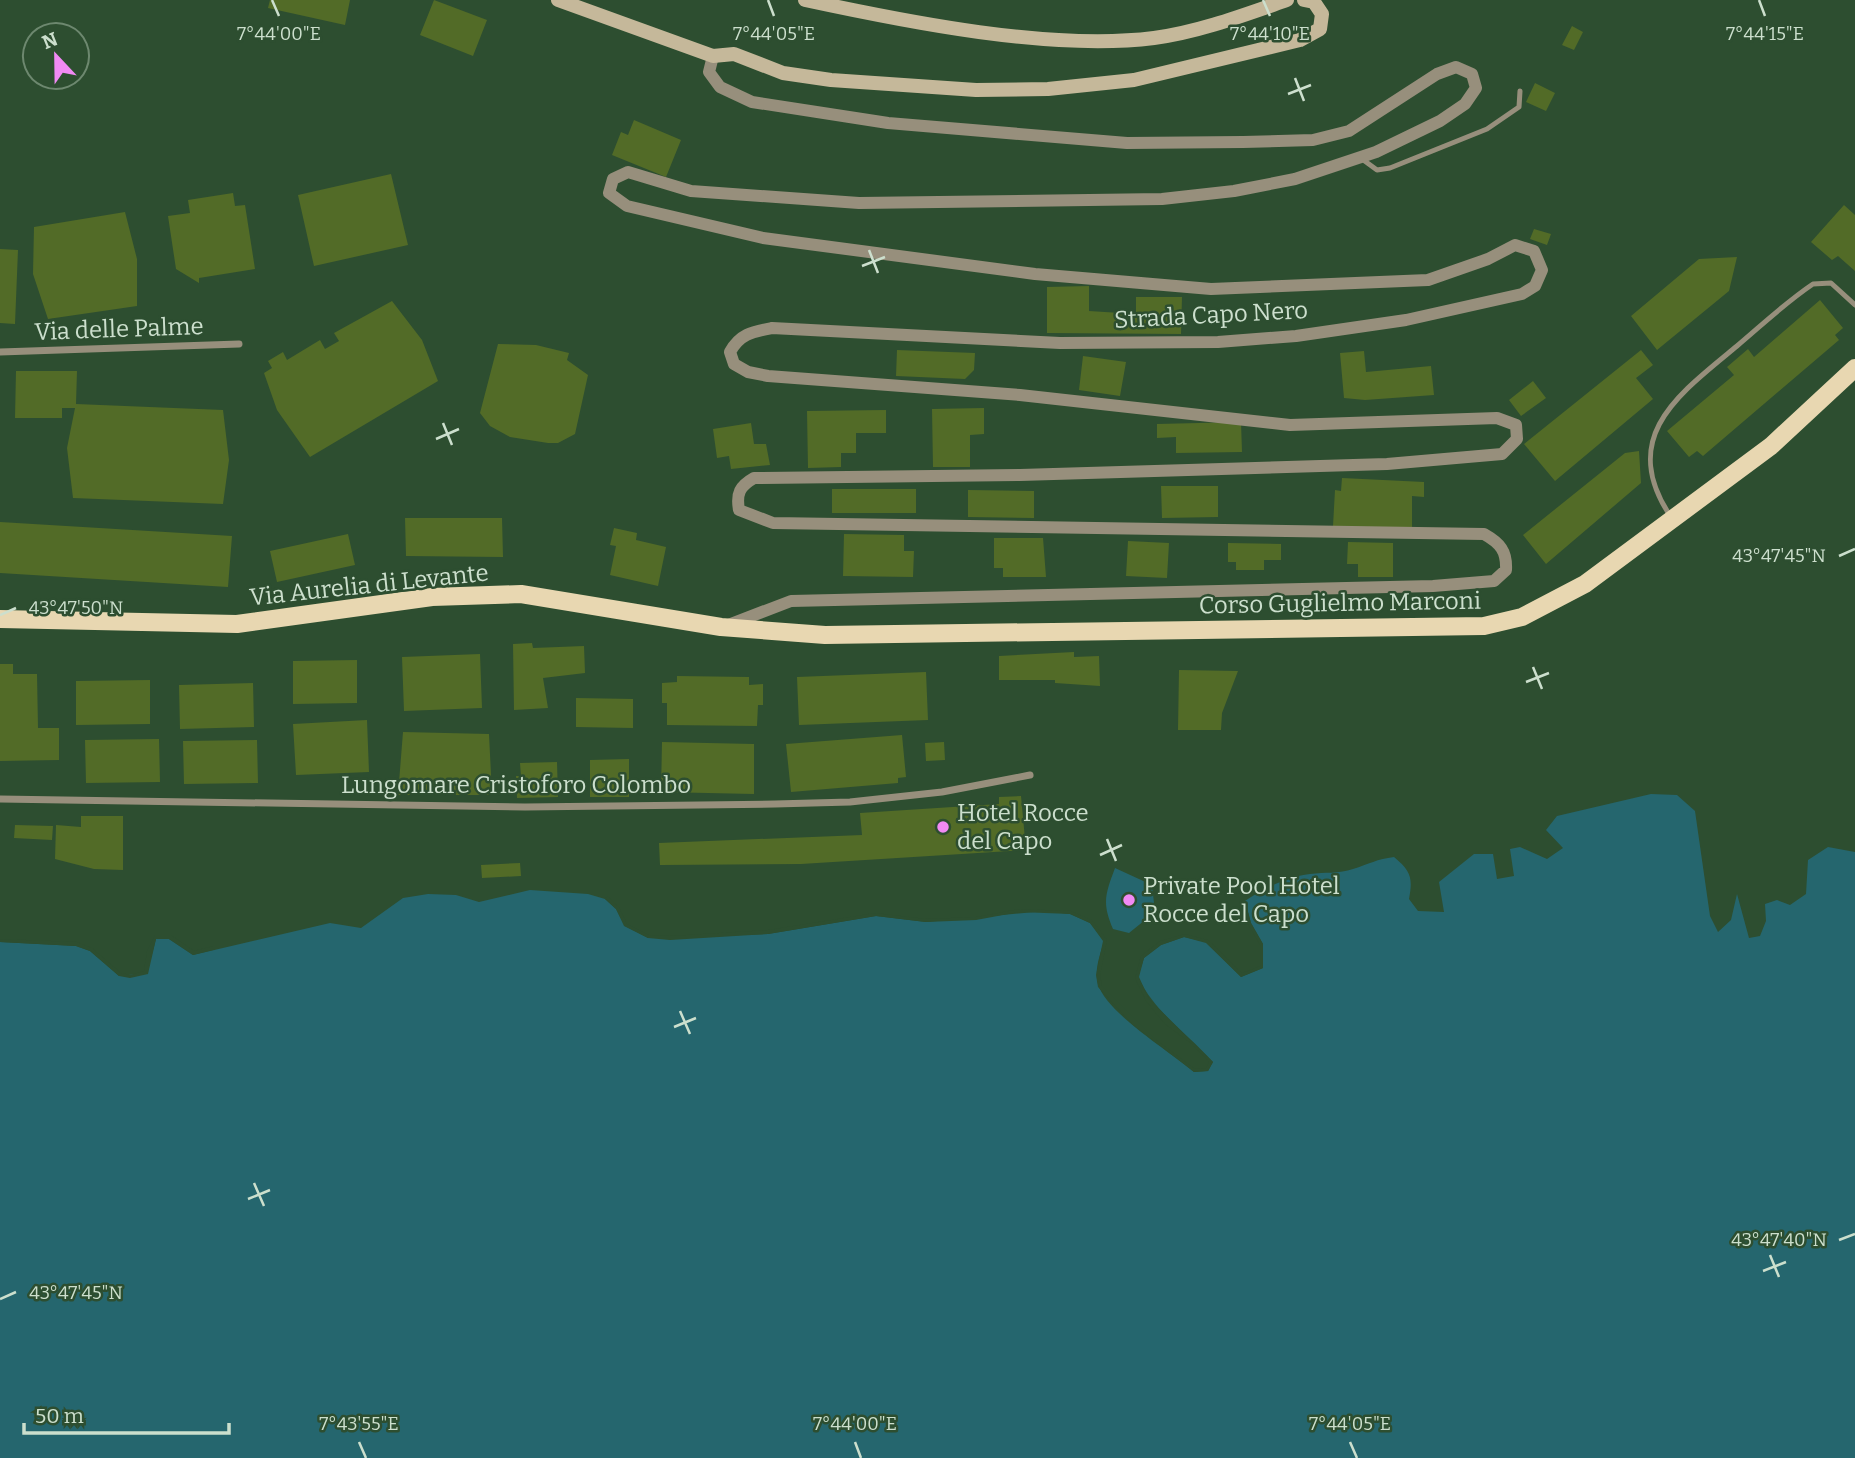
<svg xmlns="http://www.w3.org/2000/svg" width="1855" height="1458" viewBox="0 0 1855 1458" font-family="Bitter,serif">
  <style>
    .water { fill: #25666e }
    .pier { fill: #2d4e30 }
    .building { fill: #526b27 }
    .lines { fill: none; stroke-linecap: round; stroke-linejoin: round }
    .service { stroke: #978f7c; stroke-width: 5 }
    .minor { stroke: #978f7c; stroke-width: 7 }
    .tertiary { stroke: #978f7c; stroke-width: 12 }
    .secondary { stroke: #c5b89a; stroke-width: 14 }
    .primary { stroke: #e8d7b1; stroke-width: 18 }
    .ticks { fill: none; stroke: #ccdfcd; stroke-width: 2.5 }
    .poi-dot { fill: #f18af4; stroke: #2d4e30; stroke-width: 2.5 }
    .labels { text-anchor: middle; stroke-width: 5; stroke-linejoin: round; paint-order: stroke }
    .street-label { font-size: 24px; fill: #ccdfcd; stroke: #2d4e30 }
    .poi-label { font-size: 24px; fill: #ccdfcd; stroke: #2d4e30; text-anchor: start }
    .ticks-label { font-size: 18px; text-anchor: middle; fill: #ccdfcd; stroke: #2d4e30; stroke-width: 5; stroke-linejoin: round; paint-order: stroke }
  </style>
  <rect width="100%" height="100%" fill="#2d4e30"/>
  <!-- water -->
  <path class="water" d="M1651 794 1677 795 1695 811 1710 916 1718 932 1731 920 1737 894 1749 938 1760 936 1766 921 1765 904 1777 900 1790 905 1806 894 1808 860 1828 847 1855 852V1458H0V942L76 946 90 951 119 976 147 973 156 939H169L193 955 330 923 361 928 403 898 428 894 456 895 479 902 530 890 588 894 605 899 616 909 625 926 648 938 768 934 876 916 926 922 1045 911 1070 914 1090 923 1104 941C1100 955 1094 970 1098 984 1106 1013 1171 1052 1194 1072L1208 1071 1213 1062C1186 1032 1156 1014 1138 977L1144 958 1161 945 1184 937 1206 942 1241 977 1263 968V944L1251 923 1245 901C1264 888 1287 877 1310 874 1325 872 1339 874 1353 869 1369 864 1377 859 1394 857 1411 871 1413 878 1409 899L1418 911 1444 912 1439 882 1474 854H1493L1497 879 1514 876 1510 849 1520 847 1547 859 1563 848 1546 830 1557 816Z
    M1115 868 1152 885 1155 912 1129 933 1113 929C1102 903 1105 895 1115 868Z"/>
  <!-- pier -->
  <path class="pier" d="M607 896 619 907 627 924 649 935 670 936 768 930 875 913 926 919 976 917 1020 909 1071 911 1092 920 1107 940 1100 975 1102 986 1155 1039 1195 1069 1206 1068 1209 1062 1192 1044 1165 1024 1146 1001 1135 978 1141 956 1160 941 1185 934 1208 940 1242 973 1260 966V945L1248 924 1242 901H1245L1251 923 1263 944V968L1241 977 1206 943 1184 937 1161 945 1144 958 1139 977 1149 999 1213 1062 1208 1071 1194 1072 1133 1025 1098 987 1096 975 1103 941 1090 923 1070 914 1020 912 976 920 926 922 876 916 768 934 670 940 648 938 624 926 616 909 605 899Z
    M155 935H171L194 951 213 946V950L193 955 169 939H156L148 974 130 978 119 976 90 951 76 946 0 942V939L77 942 92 948 121 973 130 975 144 971 147 951Z"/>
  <!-- building -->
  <path class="building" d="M270 0H350L345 25 268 8Z
    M434 0 487 20 473 56 420 35Z
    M1572 26 1583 32 1574 50 1562 45Z
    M1535 83 1555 93 1546 111 1526 102Z
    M634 120 681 140 666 177 612 155 621 132 628 135Z
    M391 174 408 245 314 266 298 195Z
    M233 193 235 206 245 205 255 269 199 278V283L176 269 168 216 190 213 188 200Z
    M1844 205 1855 215V271L1838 256 1832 260 1811 242Z
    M125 212 137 259V306L48 319 33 274 34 227Z
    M1534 229 1551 234 1547 245 1530 239Z
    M0 249 18 250 15 324 0 323Z
    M1737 257 1729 291 1657 350 1631 316 1699 259Z
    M1089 286V311L1136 314V297H1182L1181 334 1047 333V287Z
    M1820 300 1843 328 1835 335 1839 340 1703 456 1697 451 1689 457 1667 431 1734 375 1727 367 1748 349 1754 357Z
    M392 301 422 340 438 381 310 457 277 410 264 373 272 368 268 361 283 352 287 360 320 340 325 349 339 341 334 333Z
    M498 344 536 345 569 353 567 360 588 375 575 434 558 443H548L510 437 490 426 480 413Z
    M897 350 975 353 974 370 965 379 896 376Z
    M1641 350 1653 365 1636 378 1653 399 1555 481 1524 444Z
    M1364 351 1366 372 1431 366 1434 395 1365 400 1344 398 1340 353Z
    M1083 356 1126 362 1120 396 1079 390Z
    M16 371H77L76 404 223 410 229 460 223 504 73 498 67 448 75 408H62V418H15Z
    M1533 381 1546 398 1521 416 1509 400Z
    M984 408V434L970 435V467H933L932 409Z
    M886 410V433H856V453H841V467L808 468 807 411Z
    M1241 422 1242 452 1176 453V437L1157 438V424Z
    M751 423 754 444H766L770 465 731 469 729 456 717 458 713 429Z
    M1639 451 1641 483 1546 564 1523 535 1625 453Z
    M1342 478 1424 482V497L1412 496V530L1333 526 1335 490 1341 491Z
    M1161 486H1218V517L1162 518Z
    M832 489H916V513H832Z
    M968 490 1034 491V518L968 517Z
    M405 518H502L503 557 406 556Z
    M0 522 232 536 228 587 0 573Z
    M614 528 637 533 636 540 666 547 658 586 610 575 616 546 610 545Z
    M348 534 355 565 277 582 270 551Z
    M844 534 904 535V551H914L913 577 843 576Z
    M994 538H1043L1046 577H1003V568H994Z
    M1128 541 1169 543 1167 578 1126 576Z
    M1348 542 1393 543V577H1358V564H1347Z
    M1228 543 1281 544V560H1264V570H1236V562H1228Z
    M532 643 533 648 584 646 585 673 543 678 548 708 514 710 513 644Z
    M1074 652V657L1099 656 1100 686 1055 683V680H999V656Z
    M480 654 482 708 404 711 402 657Z
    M357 660V703L293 704V661Z
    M0 664H13V674H37L38 728H59V760L0 761Z
    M1179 670 1238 671 1222 713 1221 730H1178Z
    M926 672 928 720 799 725 797 677Z
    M677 676 749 677V685L763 684V705H758L757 726 667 725V703H662V683L677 682Z
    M150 680V724L76 725V681Z
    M253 683 254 727 180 729 179 685Z
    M576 698 633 699V728L576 727Z
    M367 720 369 772 296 775 293 724Z
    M403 732 489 734 492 795H398Z
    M902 735 906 777 898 778V783L791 792 786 744Z
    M159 739 160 782 86 783 85 740Z
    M257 740 258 783 184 784 183 741Z
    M662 742 754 744V794L661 792Z
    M944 742 945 760 926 761 925 743Z
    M629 759V797H590V760Z
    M557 762 558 797 517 798 516 776H521L520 763Z
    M1021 796 1026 850 801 864 660 865 659 843 862 835 860 813 999 804V797Z
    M81 816H123V870L94 869 55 859 56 825 81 827Z
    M15 825 53 826 52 840 14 838Z
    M520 863 521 876 482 878 481 865Z"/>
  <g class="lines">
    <!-- service -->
    <path class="service" d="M1362 159 1377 170 1390 168 1487 129 1519 107 1520 91
      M1671 517C1617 437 1679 394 1737 346 1762 325 1786 302 1813 284L1831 283 1855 305"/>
    <!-- minor -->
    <path class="minor" d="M0 352 239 344
      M0 799 525 807 775 804 850 802 942 792 1030 775"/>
    <!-- tertiary -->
    <path class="tertiary" d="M713 56 709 72 720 87 752 102 888 123 1127 143 1243 142 1313 140 1349 131 1437 74 1456 67 1472 74 1476 88 1465 104 1440 121 1376 152 1295 179 1234 191 1162 199 859 203 691 191 628 172 613 179 609 193 627 206 763 238 1035 274 1211 289 1428 280 1488 259 1515 245 1534 251 1542 270 1535 286 1522 294 1406 320 1296 336 1218 342 1060 343 772 328C752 332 740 334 730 352L734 364 748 372 768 376 1020 395 1290 425 1497 418 1516 425 1517 439 1502 454 1387 464 1020 475 754 478C740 486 736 493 739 510L773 523 1484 534C1500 543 1507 551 1506 570L1494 581 1433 586 791 601 728 625"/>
    <!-- secondary -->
    <path class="secondary" d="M558 0 713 56 734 54 783 73 831 80 976 90 1048 89 1134 80 1300 40 1320 29 1322 14 1314 2 1304 0
      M805 0C907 22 1051 51 1154 38 1199 32 1244 15 1287 0"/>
    <!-- primary -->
    <path class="primary" d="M0 619 237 624 432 597 521 594 721 627 825 635 1484 626 1522 617 1585 584 1771 446 1855 368"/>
  </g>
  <!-- ticks -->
  <path class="ticks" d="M272 0 279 16M768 0 774 16M1263 0 1270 16M1759 0 1765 16M1295 78 1304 101M1288 94 1311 85M869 250 878 273M862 266 885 257M443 423 452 445M436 439 459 429M1839 556 1855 549M0 615 16 608M1533 667 1542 689M1526 682 1549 673M1107 839 1116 861M1100 855 1122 845M680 1011 690 1034M674 1027 696 1018M254 1183 264 1206M248 1199 270 1190M1839 1240 1855 1234M1770 1255 1779 1277M1763 1271 1786 1262M0 1299 16 1292M359 1442 366 1458M855 1442 861 1458M1350 1442 1357 1458"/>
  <!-- markers -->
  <g class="poi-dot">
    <circle cx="943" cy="827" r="7"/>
    <circle cx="1129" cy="900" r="7"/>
  </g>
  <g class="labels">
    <!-- street labels -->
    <g class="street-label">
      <text transform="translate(1211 315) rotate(-3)" y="8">Strada Capo Nero</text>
      <text transform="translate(119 329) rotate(-2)" y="8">Via delle Palme</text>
      <text transform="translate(369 585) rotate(-6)" y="8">Via Aurelia di Levante</text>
      <text transform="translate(1340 603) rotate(-1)" y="8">Corso Guglielmo Marconi</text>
      <text x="516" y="793">Lungomare Cristoforo Colombo</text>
    </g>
    <!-- poi labels -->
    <g class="poi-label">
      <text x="957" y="821">Hotel Rocce<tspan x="957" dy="28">del Capo</tspan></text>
      <text x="1143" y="894">Private Pool Hotel<tspan x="1143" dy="28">Rocce del Capo</tspan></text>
    </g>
  </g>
  <g class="ticks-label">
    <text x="279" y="40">7°44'00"E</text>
    <text x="774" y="40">7°44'05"E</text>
    <text x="1270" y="40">7°44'10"E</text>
    <text x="1765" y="40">7°44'15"E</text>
    <text x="1779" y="562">43°47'45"N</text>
    <text x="76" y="614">43°47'50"N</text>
    <text x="1779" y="1246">43°47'40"N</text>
    <text x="76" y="1299">43°47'45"N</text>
    <text x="359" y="1430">7°43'55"E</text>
    <text x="855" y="1430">7°44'00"E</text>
    <text x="1350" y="1430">7°44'05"E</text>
  </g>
  <!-- north arrow -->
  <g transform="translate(56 56) rotate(338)"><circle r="33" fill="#2d4e30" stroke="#6d886f" stroke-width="2"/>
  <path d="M0-5L12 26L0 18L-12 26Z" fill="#f18af4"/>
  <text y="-10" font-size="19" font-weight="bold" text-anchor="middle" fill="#ccdfcd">N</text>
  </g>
  <!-- scale -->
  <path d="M24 1423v10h205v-10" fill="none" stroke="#ccdfcd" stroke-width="3.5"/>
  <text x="35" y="1423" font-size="21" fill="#ccdfcd" stroke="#2d4e30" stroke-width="5" paint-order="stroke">50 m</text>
</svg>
